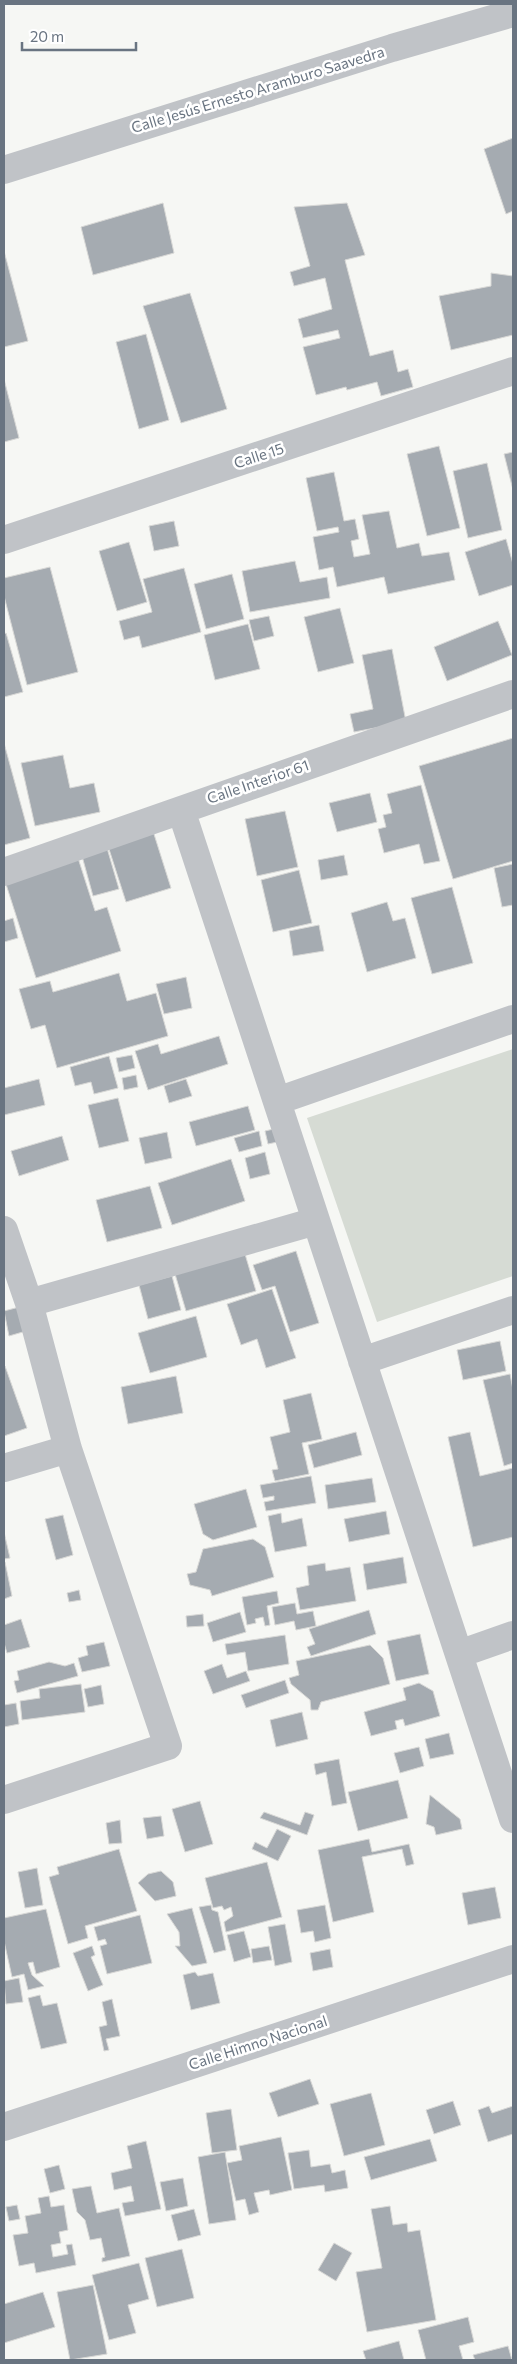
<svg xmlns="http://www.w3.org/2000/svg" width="517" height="2364" viewBox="0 0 517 2364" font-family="Commissioner,sans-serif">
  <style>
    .green { fill: #d6dbd4 }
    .building { fill: #a5abb1; stroke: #d8d8d6 }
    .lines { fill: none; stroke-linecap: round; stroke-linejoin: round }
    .minor { stroke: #c0c3c7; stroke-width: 28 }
    .tertiary { stroke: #c0c3c7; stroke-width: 28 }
    .labels { text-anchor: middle; stroke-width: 5; stroke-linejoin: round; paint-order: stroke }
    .street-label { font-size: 15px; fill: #697481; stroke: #fff }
  </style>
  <rect width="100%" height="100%" fill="#f6f7f4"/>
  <!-- green -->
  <path class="green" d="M513 1049V1276L377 1322 307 1118Z"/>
  <!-- building -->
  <path class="building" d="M513 138V211L506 214 484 149Z
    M163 203 174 253 93 275 81 227Z
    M347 203 365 255 345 260 370 356 393 350 398 372 408 369 413 387 381 396 377 382 347 390 346 387 316 395 303 347 340 338 338 330 303 338 298 319 332 309 325 278 294 286 290 272 310 266 294 207Z
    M4 251 28 341 4 347Z
    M491 273 513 276V335L451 350 439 296 491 286Z
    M190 293 227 409 181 423 143 306Z
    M146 334 169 420 139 429 116 342Z
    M4 379 19 438 4 442Z
    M439 446 460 528 427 536 407 454Z
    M513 452V490L504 454Z
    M487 463 502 530 468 538 453 471Z
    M334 472 344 521 355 519 359 539 351 541 354 557 370 554 362 515 389 511 397 548 419 543 422 556 449 552 455 580 388 594 384 577 337 587 333 567 319 570 313 537 339 532 338 527 317 531 306 478Z
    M174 521 179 546 154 551 149 526Z
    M506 539 513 564V585L479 596 465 552Z
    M129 542 147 602 117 611 99 551Z
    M295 561 300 582 327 577 330 598 250 612 242 571Z
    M50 567 78 672 27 685 4 596V578Z
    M184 568 201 632 142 648 139 636 124 640 119 621 152 612 143 579Z
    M232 574 244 619 206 629 194 584Z
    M340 608 354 663 318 672 304 617Z
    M269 616 274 636 254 641 249 620Z
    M498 621 512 655 447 681 434 647Z
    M248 624 260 669 215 680 204 635Z
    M6 633 23 692 4 697V634Z
    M392 649 406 722 354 732 350 714 373 709 362 655Z
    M513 738V861L453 879 419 766Z
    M4 743 30 838 4 845Z
    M63 755 70 788 94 783 100 812 35 826 21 763Z
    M421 785 440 861 424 864 419 844 384 853 378 829 386 827 383 815 392 813 387 794Z
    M370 793 377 822 337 832 329 803Z
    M285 811 298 867 257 876 245 819Z
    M153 831 171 888 126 902 108 846Z
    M107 848 119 889 93 896 82 856Z
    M344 855 348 875 321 880 318 860Z
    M78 858 95 911 107 907 121 951 36 978 5 881Z
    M513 864V905L502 907 494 868Z
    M299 870 312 923 273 932 261 880Z
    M452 887 473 963 432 974 411 898Z
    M387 902 393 921 405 918 416 958 367 972 351 913Z
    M13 918 18 938 4 942V921Z
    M319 925 324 951 293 956 289 931Z
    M119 973 127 1001 156 993 168 1036 57 1068 45 1025 31 1029 19 989 50 981 53 992Z
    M186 977 192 1008 164 1014 156 984Z
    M219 1036 228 1064 148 1090 135 1051 158 1044 161 1054Z
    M132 1055 135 1068 119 1072 116 1058Z
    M109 1056 118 1088 94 1094 91 1082 75 1086 70 1067Z
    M136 1075 138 1087 124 1090 122 1078Z
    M39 1079 45 1105 4 1115V1088Z
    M186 1079 192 1096 169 1103 164 1086Z
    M118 1098 129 1141 99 1148 88 1105Z
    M248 1106 255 1130 196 1146 189 1122Z
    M278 1128 282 1141 268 1144 265 1131Z
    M259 1131 262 1146 239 1152 234 1138Z
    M167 1132 172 1158 145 1164 139 1138Z
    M62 1136 69 1160 19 1176 11 1151Z
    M265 1152 270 1174 250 1179 245 1158Z
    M231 1159 245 1201 172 1225 158 1183Z
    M150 1186 162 1228 107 1242 96 1200Z
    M296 1251 319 1323 290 1332 275 1286 262 1290 253 1265Z
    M245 1254 256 1291 186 1311 175 1274Z
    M172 1276 181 1310 148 1319 139 1285Z
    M272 1289 296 1358 266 1368 257 1339 241 1345 227 1304Z
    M27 1305 33 1329 9 1336 4 1311Z
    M196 1316 207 1357 150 1373 138 1333Z
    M500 1341 506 1371 463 1380 457 1350Z
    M5 1366 27 1428 4 1436V1367Z
    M510 1374 513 1390V1463L504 1466 483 1380Z
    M176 1376 183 1413 128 1424 121 1387Z
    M311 1393 322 1439 302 1443 309 1474 275 1481 272 1470 278 1469 270 1437 290 1432 283 1400Z
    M356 1432 362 1455 314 1468 308 1445Z
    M470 1432 480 1476 513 1468V1537L473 1547 448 1437Z
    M311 1476 316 1503 266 1511 264 1502 274 1500V1496L263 1498 260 1485Z
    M372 1478 376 1502 328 1509 325 1485Z
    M246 1489 257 1527 213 1540 203 1534 194 1504Z
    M386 1511 390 1534 349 1542 344 1519Z
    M281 1513 282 1523 302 1518 307 1546 275 1552 268 1516Z
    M63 1515 73 1555 56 1560 45 1519Z
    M4 1532 10 1558 4 1559Z
    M253 1539 265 1547 274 1577 212 1596 210 1590 190 1585 187 1574 196 1572 203 1549Z
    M403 1557 407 1583 367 1590 363 1564Z
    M5 1562 12 1596 4 1599V1563Z
    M325 1563 326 1571 350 1567 356 1601 300 1610 296 1588 309 1585 307 1566Z
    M79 1590 81 1600 69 1602 67 1593Z
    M277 1591 279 1603 267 1606 270 1625 265 1626 263 1617 255 1619 256 1623 247 1625 242 1597Z
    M295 1603 297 1614 313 1611 316 1626 296 1630 294 1621 275 1625 272 1607Z
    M369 1610 376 1634 311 1656 307 1647 315 1644 309 1629Z
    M240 1612 246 1632 213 1642 207 1623Z
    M203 1614 204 1626 187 1627 186 1616Z
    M21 1619 30 1647 7 1653 4 1643V1625Z
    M420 1634 429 1674 396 1681 387 1641Z
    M285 1635 289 1664 248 1671 245 1652 227 1655 225 1644Z
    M104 1642 110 1666 82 1672 78 1658 88 1655 86 1646Z
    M370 1645 383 1658 390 1684 321 1702 318 1710H311L310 1700 291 1684 289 1678 299 1675 296 1661Z
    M49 1662 65 1666 74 1663 78 1676 17 1693 14 1681 19 1680 17 1671Z
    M222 1664 227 1678 246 1671 250 1681 213 1694 204 1671Z
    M285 1680 289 1693 246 1708 241 1695Z
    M419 1683 433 1691 440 1716 405 1726 403 1719 395 1721 397 1729 371 1736 364 1712 406 1700 403 1688Z
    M81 1684 85 1712 22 1720 20 1701 40 1698 39 1689Z
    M101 1685 104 1704 88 1707 84 1689Z
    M16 1703 19 1724 4 1727V1705Z
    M302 1712 308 1739 276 1747 270 1720Z
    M449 1733 454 1754 430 1759 425 1739Z
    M419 1747 424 1766 400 1773 394 1753Z
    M339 1759 347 1803 332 1806 326 1772 316 1775 314 1764Z
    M398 1780 408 1818 358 1831 348 1792Z
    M430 1795 460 1819 462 1829 436 1835 434 1827 426 1824Z
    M200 1801 213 1844 185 1852 172 1809Z
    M264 1812 300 1825 305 1812 314 1815 307 1835 260 1818Z
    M161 1816 164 1836 147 1839 143 1818Z
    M120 1820 122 1843 109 1844 106 1823Z
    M277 1829 291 1836 278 1861 252 1849 255 1842 267 1848Z
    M369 1839 372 1852 409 1844 414 1864 406 1866 402 1849 362 1857 374 1912 333 1922 318 1850Z
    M119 1849 137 1911 85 1926 88 1938 68 1944 49 1877 59 1874 57 1867Z
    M267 1862 282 1917 226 1932 224 1922 233 1916 231 1907 224 1910 222 1906 213 1908 205 1878Z
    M37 1868 43 1905 25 1908 18 1872Z
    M161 1871 173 1882 176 1896 155 1901 138 1883 148 1874Z
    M495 1887 501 1918 468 1925 462 1893Z
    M211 1905 212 1910 218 1912 226 1950 214 1953 199 1907Z
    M325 1905 331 1938 315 1942 313 1931 301 1933 297 1910Z
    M192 1908 207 1963 192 1966 175 1946H180L179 1932 167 1914Z
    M46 1909 60 1967 36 1974 33 1962 28 1963 32 1975 44 1986 28 1990 24 1974 12 1977 4 1941V1918Z
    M140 1915 152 1963 107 1974 100 1946 107 1944 105 1939 98 1941 94 1927Z
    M285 1924 292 1962 275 1966 268 1927Z
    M244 1931 251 1957 234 1962 227 1935Z
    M92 1946 95 1955 91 1957 103 1985 88 1991 73 1953Z
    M269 1946 272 1960 253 1963 251 1949Z
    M330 1949 333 1967 313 1971 310 1953Z
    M195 1972 198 1976 213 1973 220 2003 191 2010 183 1975Z
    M19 1978 23 2002 6 2004 4 1981Z
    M40 1995 43 2006 57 2003 67 2043 41 2049 28 1998Z
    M112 1999 120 2036 106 2039 109 2050 104 2051 99 2027 107 2025 102 2002Z
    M310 2079 319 2104 278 2117 269 2093Z
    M371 2093 385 2145 344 2156 330 2104Z
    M453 2101 461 2125 434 2134 426 2110Z
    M489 2106 492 2113 513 2106V2134L488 2142 478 2110Z
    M231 2109 237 2150 212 2153 206 2113Z
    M281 2137 292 2190 270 2195 269 2190 254 2193 259 2212 249 2215 245 2199 236 2201 227 2163 242 2160 239 2146Z
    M430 2139 437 2161 371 2180 364 2157Z
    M146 2141 161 2209 125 2216 122 2203 134 2201 131 2186 114 2190 111 2173 132 2168 127 2146Z
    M309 2150 311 2167 330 2164 332 2173 345 2170 348 2188 325 2192 324 2185 294 2189 288 2153Z
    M225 2152 236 2220 209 2224 198 2157Z
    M59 2165 65 2189 50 2193 44 2169Z
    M183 2178 188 2206 166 2211 160 2182Z
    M91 2186 97 2213 119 2208 130 2256 102 2262V2258L105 2257 101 2238 90 2240 85 2220 77 2212 72 2189Z
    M49 2196 51 2207 64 2205 68 2230 59 2232 61 2243 51 2245 53 2257 68 2254 66 2245 72 2244 76 2265 36 2273 34 2263 19 2266 13 2235 28 2233 25 2216 41 2213 38 2198Z
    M17 2205 20 2219 9 2221 6 2207Z
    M390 2206 393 2225 407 2223 408 2232 420 2230 436 2320 367 2332 356 2272 382 2268 371 2209Z
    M194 2209 201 2235 178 2241 171 2215Z
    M334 2243 352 2253 336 2281 318 2270Z
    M182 2249 194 2298 157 2307 145 2258Z
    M139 2263 149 2299 128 2305 136 2333 109 2340 92 2275Z
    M93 2285 107 2354 70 2360 57 2292Z
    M43 2292 55 2327 4 2343V2304Z
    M468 2317 474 2342 459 2346 463 2360H426L418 2330Z
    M399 2341 404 2360H366L363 2351Z
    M508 2346 512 2360H475L473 2355Z"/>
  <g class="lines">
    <!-- minor -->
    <path class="minor" d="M4 540 513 371
      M181 810 513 1819
      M4 872 513 694
      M277 1101 513 1019
      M4 1230 29 1303 68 1449 168 1746 4 1800
      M29 1303 316 1221
      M362 1361 513 1310
      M4 1468 68 1449
      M459 1654 513 1635
      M4 2127 513 1959"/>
    <!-- tertiary -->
    <path class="tertiary" d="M4 170 392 48 513 13"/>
  </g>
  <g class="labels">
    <!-- street labels -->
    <g class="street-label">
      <text transform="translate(258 90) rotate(-17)" y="5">Calle Jesús Ernesto Aramburo Saavedra</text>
      <text transform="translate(259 456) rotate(-18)" y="5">Calle 15</text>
      <text transform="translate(258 782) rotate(-19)" y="5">Calle Interior 61</text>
      <text transform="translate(258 2043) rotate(-18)" y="5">Calle Himno Nacional</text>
    </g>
  </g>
  <!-- border -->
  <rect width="517" height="2364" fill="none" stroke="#697481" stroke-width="10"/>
  <!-- scale -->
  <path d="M22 42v8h114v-8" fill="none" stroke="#697481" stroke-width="2.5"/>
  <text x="30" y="42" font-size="15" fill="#697481" stroke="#ffffff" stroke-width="4" paint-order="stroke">20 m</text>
</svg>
